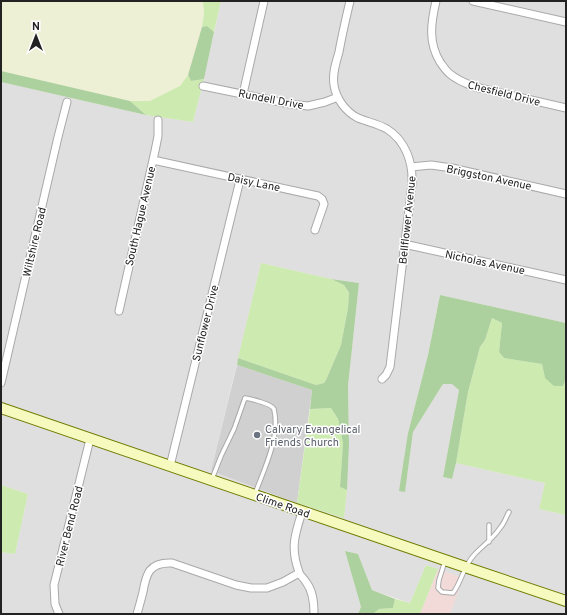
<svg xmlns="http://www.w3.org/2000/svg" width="567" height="615" viewBox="0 0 567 615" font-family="Overpass,sans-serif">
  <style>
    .residential { fill: #e0dfdf; fill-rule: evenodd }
    .commercial { fill: #f2dad9 }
    .religious { fill: #d0d0d0 }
    .farmland { fill: #eef0d5 }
    .grass { fill: #cdebb0 }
    .forest { fill: #add19e }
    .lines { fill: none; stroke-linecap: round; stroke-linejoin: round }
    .lane-casing { stroke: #a9a9a9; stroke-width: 5.5 }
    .street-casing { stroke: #a9a9a9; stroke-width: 9 }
    .secondary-casing { stroke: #707d05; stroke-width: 12 }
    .lane { stroke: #fff; stroke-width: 3.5 }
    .street { stroke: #fff; stroke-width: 7 }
    .secondary { stroke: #f7fabf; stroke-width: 10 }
    .worship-dot { fill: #6b7280; stroke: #fff; stroke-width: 1.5 }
    .labels { text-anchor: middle; stroke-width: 3; stroke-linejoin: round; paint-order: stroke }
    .street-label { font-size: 11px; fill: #222; stroke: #fff }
    .worship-label { font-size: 11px; fill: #5b616d; stroke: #fff; text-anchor: start }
  </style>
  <rect width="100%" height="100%" fill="#f2efe9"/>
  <!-- residential -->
  <path class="residential" d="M221 1H566V323L440 295 428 355 408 433 405 491 413 432 443 384 452 383 459 390 443 477 452 479 456 463 545 483 540 509 566 515V614H450L462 578 426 565 410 603 372 590 358 554 345 551 361 607 358 614H1V552L15 554 28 494 1 485V82L146 115 193 122 204 79ZM261 263 331 279 359 283 348 386 349 446 347 490 344 518 297 503 211 471Z"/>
  <!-- commercial -->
  <path class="commercial" d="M438 569 463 578 450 614H420Z"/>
  <!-- religious -->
  <path class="religious" d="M237 365 312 390 297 503 211 471Z"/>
  <!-- farmland -->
  <path class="farmland" d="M1 1H203L204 14 202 27 188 75 180 86 150 101H130L1 71Z"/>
  <!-- grass -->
  <path class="grass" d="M203 1H221L214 32 207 26 202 27 204 14Z
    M188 75 191 81 204 79 193 122 146 115 130 101H150L180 86Z
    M261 263 331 279 344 285 349 294 348 308 341 345 326 380 324 383 316 385 238 358Z
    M492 318 502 323 499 352 504 358 542 364 545 378 563 386 566 379V515L539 509 545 483 456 463 468 392 480 347 485 340Z
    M331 408 338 419 343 443 340 487 347 490 344 518 297 503 310 409Z
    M1 485 28 494 15 554 1 552Z
    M426 565 438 569 420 614H373L379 609 393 608 395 599 410 603Z"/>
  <!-- forest -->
  <path class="forest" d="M207 26 214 32 204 79 191 81 188 75 202 27Z
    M1 71 130 101 146 115 1 82Z
    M331 279 359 283 348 386 349 446 347 490 340 487 343 443 338 419 331 408 310 409 312 390 237 365 238 358 316 385 324 383 326 380 341 345 348 308 349 293 344 285Z
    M440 295 566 323V379L563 386H554L545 378 542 364 504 358 499 352 502 323 492 318 485 340 480 347 468 392 456 463 452 479 443 477 459 390 452 384H443L413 432 405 492 399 491 408 433 428 355Z
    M345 551 358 554 372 590 395 599 393 608 379 609 373 614H358L361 607Z"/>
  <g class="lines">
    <!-- lane casing -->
    <g class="lane-casing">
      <path id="lane" d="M212 479 221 456 234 429 245 398C251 399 272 404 274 409 274 410 275 415 275 415 278 442 264 469 255 494
        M489 542V525
        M445 561 439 580 438 588 442 592 453 593C462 581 463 567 474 555 482 546 493 539 500 528 504 524 506 517 509 512"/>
    </g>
    <!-- street casing -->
    <g class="street-casing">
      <path id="street" d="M350 1C346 18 342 35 339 52 336 62 332 74 334 85 336 99 346 112 358 118 368 122 378 124 387 129 406 141 413 163 412 184L390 367 386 375 382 379
        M436 1C431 23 428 42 440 62 443 66 446 71 450 74 457 80 467 84 475 87L566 108
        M473 1 566 22
        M203 86 290 104 308 106 325 102 338 97
        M243 94 264 1
        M153 160 318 196 322 199 324 204 315 230
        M411 167 431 165 452 168 566 194
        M404 244 566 280
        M119 311 155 151 158 136V120
        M1 383 58 137 67 102
        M170 466 240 180
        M302 512C295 534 290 548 299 572 300 576 304 578 306 582 313 591 314 602 314 614
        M59 614 55 604 54 585 90 439
        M137 614C139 607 141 600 143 592 146 574 149 562 172 563L236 585 251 588H267L283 582 299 573"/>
    </g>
    <!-- secondary casing -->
    <g class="secondary-casing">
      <path id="secondary" d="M1 408 471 569 566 601"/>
    </g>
    <!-- lane -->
    <use href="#lane" class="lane"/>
    <!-- street -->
    <use href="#street" class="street"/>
    <!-- secondary -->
    <use href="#secondary" class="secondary"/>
  </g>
  <!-- markers -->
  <circle class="worship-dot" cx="257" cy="435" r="4"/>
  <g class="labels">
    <!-- street labels -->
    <g class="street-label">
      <text transform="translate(504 93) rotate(14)" y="4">Chesfield Drive</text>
      <text transform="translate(271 99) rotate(11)" y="4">Rundell Drive</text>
      <text transform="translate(489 177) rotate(12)" y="4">Briggston Avenue</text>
      <text transform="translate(254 182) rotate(12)" y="4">Daisy Lane</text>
      <text transform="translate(140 216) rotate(-77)" y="4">South Hague Avenue</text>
      <text transform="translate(407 220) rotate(-84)" y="4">Bellflower Avenue</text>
      <text transform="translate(34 242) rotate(-77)" y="4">Wiltshire Road</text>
      <text transform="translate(485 262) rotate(12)" y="4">Nicholas Avenue</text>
      <text transform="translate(205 323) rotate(-76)" y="4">Sunflower Drive</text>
      <text transform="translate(283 505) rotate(19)" y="4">Clime Road</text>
      <text transform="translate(69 526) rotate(-76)" y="4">River Bend Road</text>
    </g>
    <!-- worship labels -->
    <g class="worship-label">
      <text x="265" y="433">Calvary Evangelical<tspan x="265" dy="13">Friends Church</tspan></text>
    </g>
  </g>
  <!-- border -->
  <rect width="567" height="615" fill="none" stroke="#222222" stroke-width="4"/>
  <!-- north arrow -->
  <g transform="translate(36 36)" stroke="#ffffff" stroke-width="3" paint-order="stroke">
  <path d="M0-3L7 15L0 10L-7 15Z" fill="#222222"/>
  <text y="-6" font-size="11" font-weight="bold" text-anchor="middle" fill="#222222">N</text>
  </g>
</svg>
